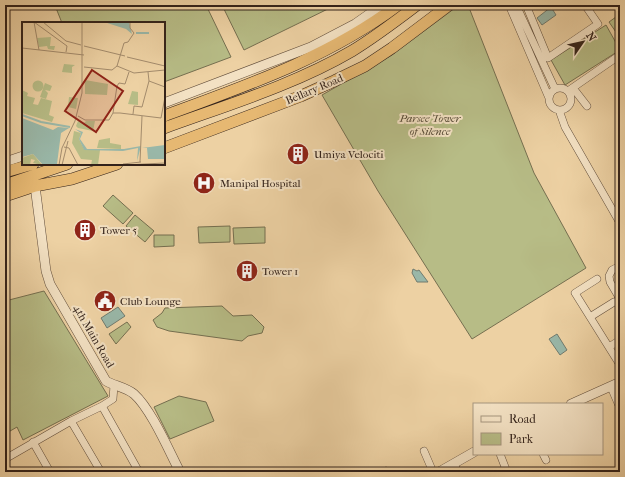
<svg xmlns="http://www.w3.org/2000/svg" width="625" height="477" viewBox="0 0 625 477" font-family="'IM FELL French Canon',serif">
  <style>
    .green { fill: #b7bc86; stroke: #756f50 }
    .water { fill: #99b7a8; stroke: #707b6f }
    .lines { fill: none; stroke-linecap: round; stroke-linejoin: round }
    .minor-casing { stroke: #624e3c; stroke-width: 8 }
    .tertiary-casing { stroke: #624e3c; stroke-width: 10 }
    .trunk-casing { stroke: #33221a; stroke-width: 12 }
    .minor { stroke: #f3e1c3; stroke-width: 7 }
    .tertiary { stroke: #f3e1c3; stroke-width: 9 }
    .trunk { stroke: #e6b872; stroke-width: 11 }
    .labels { text-anchor: middle; stroke-width: 4; stroke-linejoin: round; paint-order: stroke }
    .street-label { font-size: 11px; fill: #33221a; stroke: #f3e1c3 }
    .park-label { font-size: 11px; font-style: italic; fill: #544835; stroke: #f3e1c3 }
    .poi-label { font-size: 11px; fill: #33221a; stroke: #f3e1c3; text-anchor: start }
    .inset-river { fill: none; stroke: #99b7a8; stroke-width: 2 }
    .inset-road { fill: none; stroke: #a38b6c; stroke-width: 1 }
    .view { fill: #8f2418; fill-opacity: 0.15; stroke: #8f2418; stroke-width: 2 }
    .inset-edge { fill: none; stroke: #33221a; stroke-width: 2 }
  </style>
  <rect width="100%" height="100%" fill="#edd1a3"/>
  <filter id="stains"><feTurbulence type="fractalNoise" baseFrequency=".005" numOctaves="4"/><feColorMatrix values="0 0 0 0 .2 0 0 0 0 .09 0 0 0 0 .02 0 0 0 .5 -.17"/></filter>
  <radialGradient id="worn" r=".72"><stop offset=".6" stop-color="#630" stop-opacity="0"/><stop offset="1" stop-color="#630" stop-opacity=".3"/></radialGradient>
  <!-- green -->
  <path class="green" d="M62 5H206L231 57 164 82V23H62L56 8Z
    M222 5H336L244 50Z
    M459 5H468L534 173 586 268 472 339 378 191 322 95 392 55Z
    M620 14V38L609 22Z
    M606 25 620 50 565 85 551 60Z
    M113 195 133 213 123 224 103 206Z
    M135 215 154 231 145 242 126 226Z
    M230 226V242L199 243 198 227Z
    M265 227V243L234 244 233 228Z
    M154 235H174V246L154 247Z
    M5 283 9 300 44 291 108 396 23 440 17 427 5 434Z
    M222 306 233 316 252 315 264 327 262 333 248 336 242 341 169 331 157 327 153 320 162 313 165 308Z
    M127 322 131 327 116 344 109 334Z
    M179 396 206 402 214 421 170 439 154 407Z"/>
  <!-- water -->
  <path class="water" d="M551 7 556 15 542 25 537 18Z
    M413 269 417 271 419 270 428 282H417L412 273Z
    M118 307 125 316 107 328 101 318Z
    M557 334 567 350 560 355 549 339Z"/>
  <g class="lines">
    <!-- minor casing -->
    <g class="minor-casing">
      <path id="minor" d="M509 5 549 98
        M516 5 555 89
        M526 5 548 58 598 24 585 5
        M573 88 587 106
        M549 99a11 11 0 1 1 22 0a11 11 0 1 1-22 0Z
        M568 91 620 55
        M559 110 565 127 620 223
        M620 266 612 270 609 276 610 282 620 299
        M597 279 575 293 620 365
        M590 317 614 302
        M609 347 620 340
        M114 385 113 399 102 406 139 472
        M611 387 620 408
        M33 442 50 472
        M424 451 433 472
        M500 454 507 472
        M543 454 546 460
        M5 459 71 421
        M454 464 458 472
        M386 471 387 472
        M101 472 71 421 102 406"/>
    </g>
    <!-- tertiary casing -->
    <g class="tertiary-casing">
      <path id="tertiary" d="M164 103 311 47 355 24 382 5
        M5 162 23 156
        M35 186 46 271 50 284 106 381C115 386 125 387 134 394 151 409 169 451 180 472
        M571 404 620 382
        M439 472 474 452"/>
    </g>
    <!-- trunk casing -->
    <g class="trunk-casing">
      <path id="trunk" d="M164 116C245 86 328 58 398 5
        M164 128C227 105 294 85 352 51 375 37 396 21 417 5
        M164 148 301 96 334 81 365 66 392 48 449 5
        M5 172 33 164
        M5 185 67 164
        M5 196 35 186 72 179 117 164"/>
    </g>
    <!-- minor -->
    <use href="#minor" class="minor"/>
    <!-- tertiary -->
    <use href="#tertiary" class="tertiary"/>
    <!-- trunk -->
    <use href="#trunk" class="trunk"/>
  </g>
  <!-- icons -->
  <defs>
    <g id="building-disc" transform="scale(1.15)"><circle r="9.5" fill="#8f2418" stroke="#f3e1c3"/><path d="M-4-6H4V6H1V3H-1V6H-4ZM-2.5-4.3h1.7v1.8h-1.7ZM.8-4.3h1.7v1.8H.8ZM-2.5-1h1.7V.8h-1.7ZM.8-1h1.7V.8H.8Z" fill="#fff"/></g>
    <g id="hospital-disc" transform="scale(1.15)"><circle r="9.5" fill="#8f2418" stroke="#f3e1c3"/><path d="M-5-5h3v3.5h4V-5h3V5h-3V1.5h-4V5h-3Z" fill="#fff"/></g>
    <g id="civic-disc" transform="scale(1.15)"><circle r="9.5" fill="#8f2418" stroke="#f3e1c3"/><path d="M-.6-6.5H3V-4.5H.6V-3L4-1V1h2V6H-6V1h2V-1L-.6-3ZM-1.2 2.5V6h2.4V2.5Z" fill="#fff"/></g>
  </defs>
  <g fill-rule="evenodd">
    <use href="#building-disc" x="298" y="154"/>
    <use href="#hospital-disc" x="204" y="183"/>
    <use href="#building-disc" x="85" y="230"/>
    <use href="#building-disc" x="247" y="271"/>
    <use href="#civic-disc" x="105" y="301"/>
  </g>
  <g class="labels">
    <!-- street labels -->
    <g class="street-label">
      <text transform="translate(314 89) rotate(-23)" y="4">Bellary Road</text>
      <text transform="translate(94 336) rotate(60)" y="4">4th Main Road</text>
    </g>
    <!-- park labels -->
    <g class="park-label">
      <text x="430" y="122">Parsee Tower<tspan x="430" dy="13">of Silence</tspan></text>
    </g>
    <!-- poi labels -->
    <g class="poi-label">
      <text x="314" y="158">Umiya Velociti</text>
      <text x="220" y="187">Manipal Hospital</text>
      <text x="100" y="234">Tower 5</text>
      <text x="262" y="275">Tower 1</text>
      <text x="120" y="305">Club Lounge</text>
    </g>
  </g>
  <!-- overview -->
  <g transform="translate(22 22)">
    <rect width="143" height="143" fill="#edd1a3"/>
    <path d="M29 15 28 24H33L32 28 26 27 25 24 17 25 15 16ZM42 42 53 43 50 45V51L40 50ZM63 58 86 62 85 73 63 72ZM10.5 64a5.5 5.5 0 1 1 11 0a5.5 5.5 0 1 1-11 0ZM23 61 30 64 28 69 23 68 26 71 24 77 18 75ZM0 68 6 71 5 74 13 76 11 82 16 83 19 76 30 79 27 93 32 95 30 100 0 91ZM110 69 116 70V83L106 82ZM47 75 56 76 54 87 46 85ZM56 99 62 101 64 99H73L71 109 56 106 54 104ZM52 109 59 111 57 117 62 127 78 128 76 143H69L70 138 59 137 50 121ZM88 116V121L99 123V127L75 126 77 118ZM11 132 20 143 11 141 13 138 9 137 8 143H0V136Z" fill="#b7bc86"/>
    <path d="M82 0H107L110 12 104 7ZM0 96 31 108 36 105 47 106 39 111 35 142 21 143 11 132 0 135ZM53 107 61 110 58 117 65 127H102L119 124 115 139 116 126 101 129 62 128 57 117 59 111ZM143 123V137H126L125 126H120Z" fill="#99b7a8"/>
    <path class="inset-river" d="M114 11H127M0 93 19 100 48 105"/>
    <path class="inset-road" d="M12 0 45 24 44 30M12 0 17 28M21 0 44 19 59 23M62 24 103 34M0 26 62 33M105 35 143 44M95 44 102 21 106 20 112 11 108 6V0M62 45 90 48 95 44 112 51 143 48M126 50 127 59 143 65M91 91 95 64 97 61 103 62 107 50M111 92 112 84 120 85 127 59M56 94 63 98H87L91 91H98L139 96 143 75M42 125 47 126 56 143M118 140 120 94M101 142 119 140M37 143 40 126 53 99 60 71V0M40 143 46 119M102 143 143 141"/>
    <path class="view" d="M70 48 101 69 74 110 43 89Z"/>
    <rect width="143" height="143" class="inset-edge"/>
  </g>
  <!-- margin -->
  <rect width="625" height="477" fill="none" stroke="#edd1a3" stroke-width="20"/>
  <rect x="6" y="6" width="613" height="465" fill="none" stroke="#33221a" stroke-width="2"/>
  <rect x="10" y="10" width="605" height="457" fill="none" stroke="#33221a"/>
  <!-- legend -->
  <rect x="473" y="403" width="130" height="52" fill="#f3e1c3" stroke="#a6957f"/>
  <rect x="481" y="416" width="20" height="6" fill="#f3e1c3" stroke="#a6957f"/>
  <text x="509" y="423" font-size="12" fill="#33221a">Road</text>
  <rect x="481" y="433" width="20" height="12" fill="#b7bc86" stroke="#a6957f"/>
  <text x="509" y="443" font-size="12" fill="#33221a">Park</text>
  <!-- north arrow -->
  <g transform="translate(583 42) rotate(56)" stroke="#f3e1c3" stroke-width="3" paint-order="stroke">
  <path d="M0-3L7 15L0 10L-7 15Z" fill="#33221a"/>
  <text y="-6" font-size="11" font-weight="bold" text-anchor="middle" fill="#33221a">N</text>
  </g>
  <rect width="100%" height="100%" filter="url(#stains)"/>
  <rect width="100%" height="100%" fill="url(#worn)"/>
</svg>
